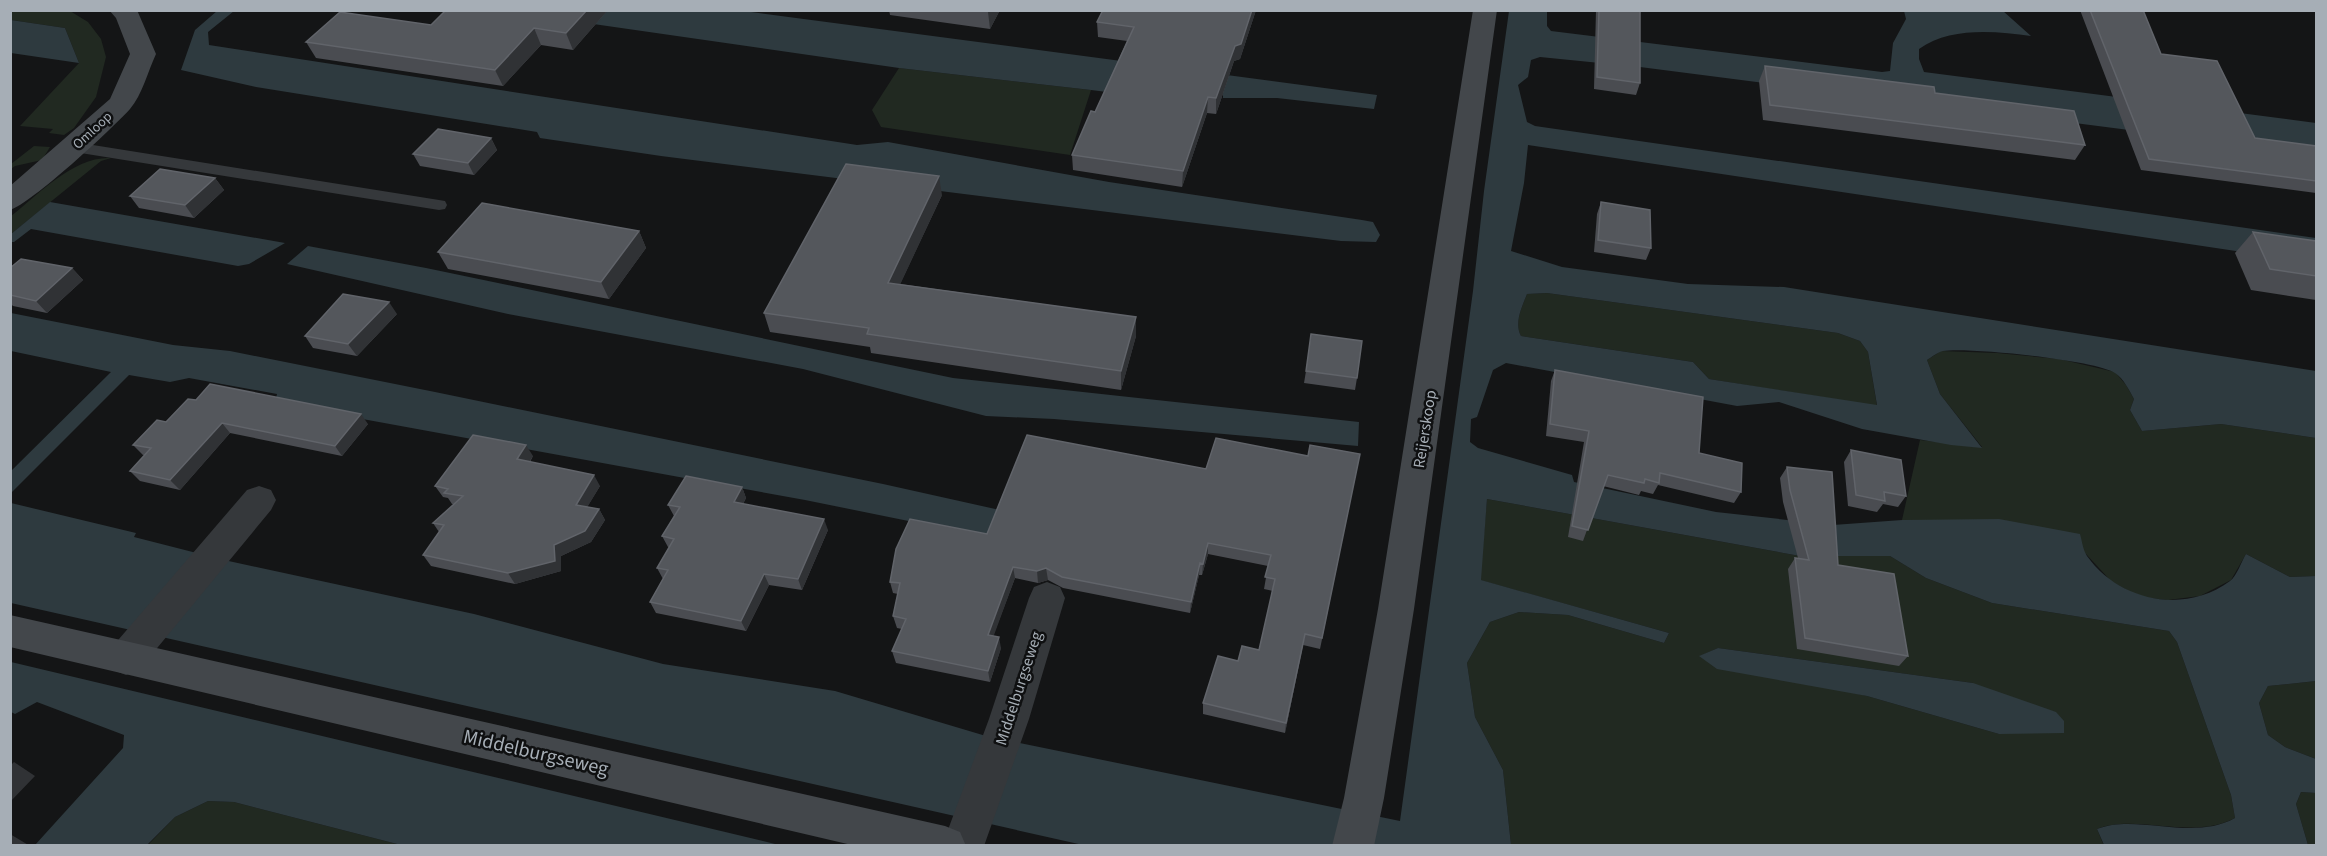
<svg xmlns="http://www.w3.org/2000/svg" width="2327" height="856" viewBox="0 0 2327 856" font-family="'Source Sans 3',sans-serif">
  <style>
    .green { fill: #212921; fill-rule: evenodd }
    .water { fill: #2e3a3f; fill-rule: evenodd }
    .lines { fill: none; stroke-linecap: round; stroke-linejoin: round }
    .lane { fill: #35383b; fill-rule: evenodd }
    .street { fill: #35383b; fill-rule: evenodd }
    .secondary { fill: #43474b; fill-rule: evenodd }
    .wall { fill: #4a4c51 }
    .shaded-wall { fill: #303235 }
    .building { fill: #54575c; stroke: #61646a; stroke-width: 1.5 }
    .labels { text-anchor: middle; stroke-width: 5; stroke-linejoin: round; paint-order: stroke }
    .far-street-label { font-size: 14px; fill: #a6aeb6; stroke: #0f1011 }
    .street-label { font-size: 16px; fill: #a6aeb6; stroke: #0f1011 }
    .near-street-label { font-size: 20px; fill: #a6aeb6; stroke: #0f1011 }
  </style>
  <rect width="100%" height="100%" fill="#141516"/>
  <!-- green -->
  <path class="green" d="M11 11H70L88 22 101 39 106 57 96 97 74 128 64 135 49 133 53 129 20 126 79 63 65 28 11 20Z
    M899 68 1091 90 1070 155 881 127 872 110Z
    M34 146 50 147 42 160 15 166 11 169V164Z
    M111 158 101 161 11 234V216C39 194 74 156 111 158Z
    M1547 293 1838 333 1860 341 1868 352 1877 406 1709 379 1693 362 1521 336C1514 323 1522 307 1527 294Z
    M1941 351 1997 353 2059 359 2115 372 2126 385 2134 399 2130 410 2142 431 2221 424 2316 438V576L2290 577 2246 554 2231 580 2200 596 2168 600 2139 597 2111 581 2086 554 1902 520 1920 440 1982 447 1940 394 1927 360Z
    M1487 499 1800 556H1890L1926 578 1992 603 2169 631 2177 642 2231 795 2235 818C2192 841 2136 813 2097 829L2104 846 1511 845 1503 770 1475 717 1467 663 1490 622 1519 612 1568 615 1664 643 1669 633 1480 580ZM1718 648 1973 683 1999 734 1867 696 1700 656Z
    M2316 681V759L2285 747 2268 735 2259 703 2268 686Z
    M2301 792 2316 793V845H2308L2296 804Z
    M208 801 234 802 401 845 147 846 175 817Z"/>
  <!-- water -->
  <path class="water" d="M217 11H234L208 32 209 45 857 145 888 142 1109 182 1362 220 1373 222 1380 235 1376 242 1341 241 661 156 540 138 537 132 256 87 181 70 195 30Z
    M502 11H744L1377 95 1374 109 1277 98H1223V94L1110 83 1107 92 1091 90 899 68Z
    M1509 11H1547V26L1551 31 1882 72 1890 71 1893 43 1906 19 1904 11H2003L2031 36C1994 31 1950 27 1919 49V59L1924 72 2316 123V154L1640 67 1540 57 1531 60 1528 77 1518 85 1527 122 1535 126 2316 238V263L1528 145 1524 183 1511 251 1562 267 1688 284 1784 287 2316 371V438L2221 424 2142 431 2130 410 2134 399C2129 390 2124 379 2115 373 2095 360 1968 347 1943 351 1938 352 1932 357 1927 360L1940 394 1982 448 1951 445 1862 429 1779 402 1737 406 1506 363 1493 370 1477 417 1471 419 1470 442 1478 448 1572 475 1574 482 1716 512 1833 525 1902 520 1999 519 2080 534C2082 541 2083 550 2087 556 2119 601 2184 615 2230 581 2237 576 2241 562 2246 554L2290 577 2316 576V681L2268 686 2259 703 2268 735 2285 747 2316 759V793L2301 792 2296 804 2308 845H2104L2097 829C2137 813 2192 842 2235 818L2231 795 2177 642 2169 631 1992 603 1926 578 1890 556H1800L1487 499 1481 580 1669 633 1664 643 1568 615 1519 612 1490 622 1467 663 1475 717 1503 770 1511 845H1083L11 603V503L136 533 134 537 224 560 474 614 663 664 835 691 986 736 1400 821 1473 291 1484 191ZM1547 293 1838 333 1860 341 1868 352 1877 405 1709 379 1693 362 1521 336C1514 323 1522 307 1527 294Z
    M11 20 65 28 79 63 11 53Z
    M50 202 285 243 249 264 238 266 31 229 14 242H11V234Z
    M308 246 426 268 953 378 1359 422 1358 446 1054 419 986 416 803 369 508 314 287 264Z
    M11 313 173 345 230 351 435 392 883 484 1157 545 1042 548 805 500 275 403 277 394 189 378 170 382 129 375 11 493V471L111 372 11 351Z
    M1718 648 1973 683 2056 712 2064 721V733L1999 734 1867 696 1717 669 1699 656Z
    M11 662 763 841 779 845H401L234 802 208 801 175 817 147 845H35L123 748 124 735 37 702 15 714 11 712Z"/>
  <g class="lines">
    <!-- lane -->
    <path class="lane" d="M74 142 439 200 445 201 447 205 445 209 439 210 68 151 66 147 68 143Z"/>
    <!-- street -->
    <path class="street" d="M259 486 271 490 276 500 271 510 139 670 126 675 113 670 107 658 113 646 247 490Z
      M1047 582 1060 587 1065 598 1029 719 984 846H942L989 719 1029 598 1034 587Z"/>
    <!-- secondary -->
    <path class="secondary" d="M109 10H137L156 54C148 71 142 95 130 109 113 128 31 204 10 210V186L110 99 130 54 116 18Z
      M1473 10H1497L1414 609 1384 798 1374 846H1332L1344 798 1378 609Z
      M10 615 945 826 960 832 966 846H856L10 647Z"/>
  </g>
  <!-- wall -->
  <path class="wall" d="M446 10H608L573 50 541 45 503 86 316 58 306 42 431 25Z
    M889 10H1000L990 29 890 15Z
    M1103 10H1256L1240 59 1234 61 1216 114 1207 113 1182 187 1073 170 1072 155 1095 112 1127 41 1098 37 1097 22Z
    M1596 10H1640V83L1636 95 1594 89Z
    M2080 10H2143L2161 54 2255 138 2316 146V193L2141 170Z
    M1765 66 1935 93 2085 145 2075 160 1763 120 1759 81Z
    M491 138 497 150 474 175 420 166 413 154Z
    M215 178 224 190 194 218 139 208 130 196Z
    M942 195 900 284 1136 317V336L1121 390 871 353 870 347 770 332 764 313Z
    M1601 202 1651 248 1646 260 1594 252 1597 214Z
    M639 231 646 248 609 299 448 269 438 252Z
    M2253 232 2316 241V300L2251 290 2235 253Z
    M10 268H72L83 280 47 313 13 306 10 303Z
    M397 314 357 356 313 348 305 336Z
    M1555 370 1699 453 1741 492 1734 503 1658 485 1653 494 1641 491 1639 495 1603 486 1583 541 1568 537 1584 442 1546 436 1551 381Z
    M1306 371 1357 378 1355 390 1304 383Z
    M166 422 368 424 342 456 230 433 180 490 140 481 130 471 145 455H143L133 445Z
    M1851 450 1906 496 1898 507 1883 504 1877 512 1848 506 1844 462Z
    M1360 454 1320 649 1303 645 1285 733 1203 714V703L1238 661 1259 650 1273 591 1264 589 1268 566 1208 554 1202 575H1199L1190 613 1063 588 1048 580 1038 583 1015 578 993 636 1001 648 990 682 896 663 892 651 902 629 897 628 893 616 898 594 893 593 890 582 987 534 1206 469 1308 456Z
    M533 456 530 462 600 486 587 507 599 509 605 520 591 542 561 556V571L515 584 431 566 423 555 439 532 433 523 454 504H452L448 498 443 497 435 486Z
    M1787 467 1838 565 1908 656 1899 666 1797 649 1788 569 1795 558H1798L1783 502 1780 478Z
    M742 487 746 498 743 504 828 530 802 590 769 585 746 631 656 613 650 602 663 579 657 568 669 547H668L662 536 674 516 668 505Z"/>
  <!-- shaded-wall -->
  <path class="shaded-wall" d="M587 10H608L573 50 566 33Z
    M989 10H1000L990 29 988 12Z
    M1252 10H1256L1240 59 1234 61 1216 114V98L1235 46Z
    M534 28 541 45 503 86 495 70Z
    M1208 97 1207 113 1182 187 1183 171Z
    M491 138 497 150 474 175 468 163Z
    M939 176 942 195 892 302 888 283Z
    M215 178 224 190 194 218 185 205Z
    M639 231 646 248 609 299 601 282Z
    M72 268 83 280 47 313 36 301Z
    M389 302 397 314 357 356 348 344Z
    M1136 317V336L1121 390V371Z
    M361 414 368 424 342 456 335 446Z
    M222 423 230 433 180 490 170 480Z
    M526 445 533 456 524 470 517 459Z
    M594 475 600 486 582 516 576 505Z
    M742 487 746 498 738 513 734 502Z
    M599 509 605 520 591 542 561 556V571L515 584 508 573 554 545Z
    M824 519 828 530 802 590 798 579Z
    M1208 543V554L1202 575 1203 564Z
    M1200 563 1199 575 1190 613 1191 602Z
    M1013 567 1015 578 990 646 988 635Z
    M1046 568 1048 580 1038 583 1037 571Z
    M764 574 769 585 746 631 741 621Z
    M1305 634 1303 645 1285 733 1286 723Z
    M999 637 1001 648 990 682 988 671Z
    M14 762 35 776 10 802V766Z
    M10 834 30 846H10Z"/>
  <!-- building -->
  <path class="building" d="M446 10H587L566 33 534 28 495 70 306 42 340 12 431 25Z
    M1103 10H1252L1241 44 1235 46 1216 98 1208 97 1183 171 1072 155 1091 111 1095 112 1134 27 1097 22Z
    M1599 10H1640V83L1597 77Z
    M2090 10H2143L2161 54 2217 61 2255 138 2316 146V181L2149 159Z
    M1765 66 1934 87 1935 93 2074 111 2085 145 1770 105Z
    M438 129 491 138 468 163 413 154Z
    M846 164 939 176 888 283 1136 317 1121 371 867 334 869 328 764 313Z
    M160 169 215 178 185 205 130 196Z
    M1601 202 1650 210 1651 248 1598 240Z
    M482 203 639 231 601 282 438 252Z
    M2253 232 2316 241V276L2270 269Z
    M21 259 72 268 36 301 10 295V268Z
    M343 294 389 302 348 344 305 336Z
    M1311 334 1362 341 1357 378 1306 371Z
    M1555 370 1703 397 1699 453 1742 463 1741 492 1660 473 1659 483 1645 479 1644 483 1608 475 1588 530 1572 526 1589 431 1550 424Z
    M210 384 361 414 335 446 222 423 170 480 130 471 151 448 133 445 157 420 166 422 188 399 196 400Z
    M473 435 526 445 517 459 594 475 576 505 599 509 585 531 554 545 555 561 508 573 423 555 444 525 433 523 463 496 444 493 448 489 435 486Z
    M1027 435 1206 469 1216 438 1308 456 1310 445 1360 454 1322 638 1305 634 1286 723 1203 703 1218 656 1238 661 1242 646 1259 650 1275 579 1265 577 1271 555 1208 543 1203 564 1200 563 1191 602 1062 577 1046 568 1037 571 1013 567 988 635 999 637 988 671 892 651 906 619 893 616 900 583 890 582 896 549 910 519 987 534Z
    M1851 450 1901 460 1906 496 1884 492 1885 501 1856 495Z
    M1787 467 1832 472 1838 565 1894 574 1908 656 1805 638 1795 558 1809 560 1790 490Z
    M686 476 742 487 734 502 824 519 798 579 764 574 741 621 650 602 668 570 657 568 674 539 662 536 680 507 668 505Z"/>
  <g class="labels">
    <!-- far-street labels -->
    <g class="far-street-label">
      <text transform="translate(92 130) rotate(-43)" y="5">Omloop</text>
    </g>
    <!-- street labels -->
    <g class="street-label">
      <text transform="translate(1424 429) rotate(-81)" y="6">Reijerskoop</text>
      <text transform="translate(1018 688) rotate(-72)" y="6">Middelburgseweg</text>
    </g>
    <!-- near-street labels -->
    <g class="near-street-label">
      <text transform="translate(536 752) rotate(13)" y="7">Middelburgseweg</text>
    </g>
  </g>
  <!-- border -->
  <rect width="2327" height="856" fill="none" stroke="#a6aeb6" stroke-width="24"/>
</svg>
